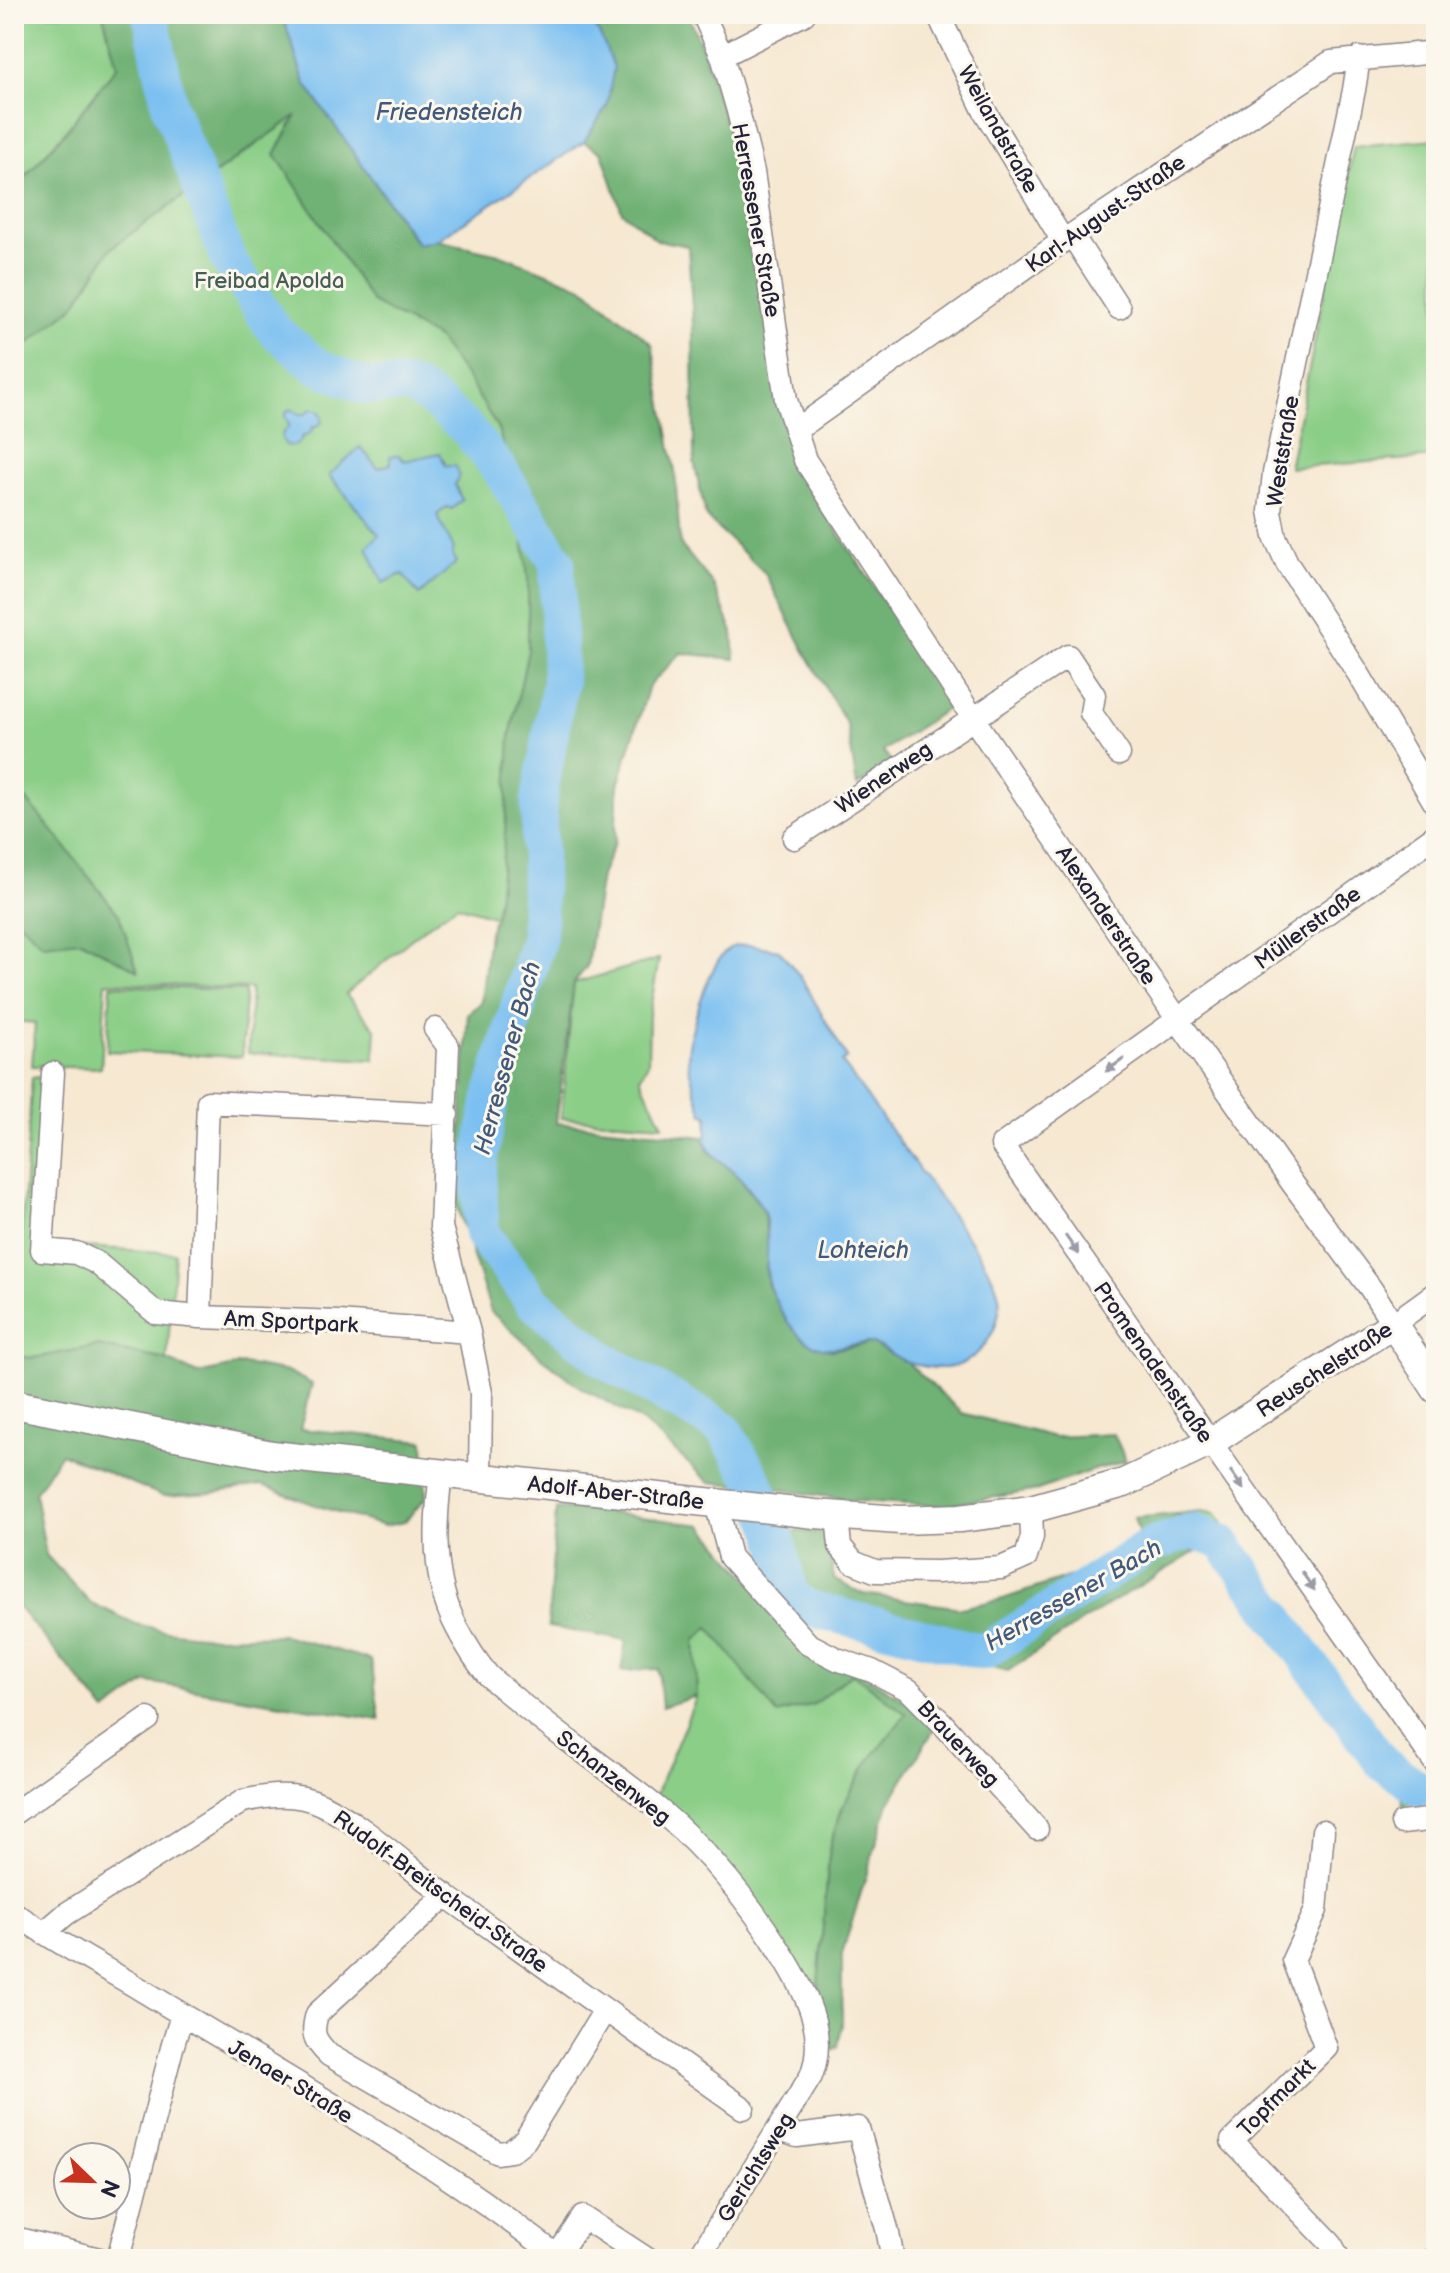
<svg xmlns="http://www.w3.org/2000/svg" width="1450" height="2273" viewBox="0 0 1450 2273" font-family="'Balsamiq Sans',sans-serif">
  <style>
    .green { fill: #8bce87; stroke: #567861; stroke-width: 2 }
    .forest { fill: #70b174; stroke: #496a58; stroke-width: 2 }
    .water { fill: #7bc0f1; stroke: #4e7196; stroke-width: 2 }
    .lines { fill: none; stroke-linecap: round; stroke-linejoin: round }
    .river { stroke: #7bc0f1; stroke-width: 36 }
    .minor-casing { stroke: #8c8586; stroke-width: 25 }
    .major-casing { stroke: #8c8586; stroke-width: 31 }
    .minor { stroke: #fff; stroke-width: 22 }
    .major { stroke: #fff; stroke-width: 28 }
    .oneway { fill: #9c9ca7 }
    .labels { text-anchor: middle; stroke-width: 6; stroke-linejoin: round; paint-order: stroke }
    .street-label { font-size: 22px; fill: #22223b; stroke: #fbf7ec }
    .park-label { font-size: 22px; fill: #475e56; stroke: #fbf7ec }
    .water-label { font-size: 24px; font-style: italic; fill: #41597b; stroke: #fbf7ec }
  </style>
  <rect width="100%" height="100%" fill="#fbf7ec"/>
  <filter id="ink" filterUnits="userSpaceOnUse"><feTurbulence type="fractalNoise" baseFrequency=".0125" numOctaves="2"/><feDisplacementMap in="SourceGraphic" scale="16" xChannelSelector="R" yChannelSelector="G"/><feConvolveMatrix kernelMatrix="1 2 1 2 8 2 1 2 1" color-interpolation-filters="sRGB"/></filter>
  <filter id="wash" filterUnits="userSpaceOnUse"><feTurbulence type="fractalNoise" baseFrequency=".006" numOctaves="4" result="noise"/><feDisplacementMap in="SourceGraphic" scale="32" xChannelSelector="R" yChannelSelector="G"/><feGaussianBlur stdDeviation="1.8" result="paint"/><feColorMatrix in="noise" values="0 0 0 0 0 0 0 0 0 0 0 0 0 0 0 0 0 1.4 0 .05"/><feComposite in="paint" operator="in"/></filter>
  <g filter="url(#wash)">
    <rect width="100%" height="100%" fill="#f6e8d1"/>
    <!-- green -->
    <path class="green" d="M14 14H103L117 66 66 131 14 189Z
      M299 114 517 329 573 911 493 916 457 905 422 930 346 994 376 1030 374 1060 248 1053 251 989 106 982 101 1068 32 1066 35 1023 14 1021V355L74 306 111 248Z
      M1436 139V457L1289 468 1354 146Z
      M659 959 649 1015 648 1063 640 1078 663 1125 561 1118 574 983Z
      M111 985 245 991 242 1057 107 1051Z
      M32 1077 47 1078 38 1244 175 1253 167 1360 97 1346 33 1358 14 1356V1239H21Z
      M1201 1511 1216 1514 1402 1762 1414 1771 1422 1782 1419 1784 1384 1762 1221 1536 1175 1514Z
      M709 1626 777 1714 852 1673 907 1714 867 1763 843 1806 830 1844 817 1997 655 1796 697 1696 695 1641Z
      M1385 1768 1419 1789 1429 1784 1432 1787V1800L1403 1805 1402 1793Z"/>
    <!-- forest -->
    <path class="forest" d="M103 14H282L305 83 417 244 437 240 499 254 583 287 652 344 675 471 680 544 713 584 733 632 735 659 681 653 649 686 618 785 615 841 601 876 587 966 574 983 556 1123 704 1137 708 1151 736 1174 763 1209 769 1251 766 1269 768 1285 780 1309 798 1334 831 1350 871 1343 907 1362 962 1413 1054 1437 1114 1434 1126 1461 1090 1471 1038 1490 942 1506 857 1501 775 1489 709 1482 643 1422 580 1387 541 1357 491 1312 456 1204 468 1013 481 1003 489 932 495 916 498 900 505 833 510 736 528 650V579L518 493 498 429 470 382 437 338 372 302 275 154 297 115 111 248 74 306 14 355V189L66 131 117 66Z
      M586 14H688L702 47 748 192 788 441 797 471 953 705 883 751 892 762 857 786 847 725 803 648 765 573 706 517 694 462 693 323 688 246 657 240 622 212 602 153 584 142 607 106 600 35Z
      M14 785 51 829 119 915 138 971 81 940 43 944 14 917Z
      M97 1346 167 1360 198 1374 243 1364 289 1372 312 1384 300 1429 424 1441 426 1498 404 1522 384 1526 321 1507 262 1485 212 1493 163 1496 61 1453 35 1493 46 1555 89 1602 136 1624 166 1631 215 1637 283 1635 371 1660 380 1720 147 1682 106 1712 14 1602V1356L33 1358Z
      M556 1509 589 1510 702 1525 773 1607 837 1659 939 1721 888 1805 842 1954V2025L838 2047 821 2055 817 1997 830 1844 843 1806 867 1763 906 1714 852 1673 814 1704 777 1714 709 1627 695 1641 697 1696 662 1707 658 1669 621 1671 626 1640 548 1627Z
      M1175 1514 1221 1536 1090 1616 1008 1671 802 1617 782 1593 757 1530 827 1532 834 1579 863 1594 961 1608 1003 1599 1083 1572 1140 1537 1134 1518Z"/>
    <!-- water -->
    <path class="water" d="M282 14H586L600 35 614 67 607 106 584 142 437 240 418 244 305 83Z
      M291 409 300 414H305L311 409 318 410 322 415V422L316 427H312V431L305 436 301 437V441L294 446 286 445 282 439 283 432 288 428 289 423 285 418 286 412Z
      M360 447 378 468 391 464 390 456 399 455 404 461 440 453 446 466H455L459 475 455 485 462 500 452 509 447 507 437 515 454 549 452 554 457 562 419 595 402 574 383 583 367 547 379 535 329 475Z
      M750 945 779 950 800 976 847 1058 842 1062 978 1252C986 1265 996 1281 999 1296 1004 1328 976 1369 942 1368 931 1368 916 1365 906 1362 894 1357 881 1344 868 1343 841 1343 824 1359 799 1335 785 1322 768 1291 767 1271 766 1253 771 1222 761 1206 754 1195 744 1181 734 1172 720 1159 710 1157 704 1137L707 1136 708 1115 703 1114C698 1099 689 1076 688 1060 687 1037 709 958 732 947 737 945 745 946 750 945Z"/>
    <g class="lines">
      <!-- river -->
      <path class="river" d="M150 14 170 108 229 261 275 331 318 367 364 386H410L431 398 467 429 500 470 557 562 560 682 539 800V936L490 1102 478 1173 482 1234 533 1302 604 1360 723 1428 754 1480 776 1534 791 1595 808 1608 984 1652 1153 1544 1193 1531 1222 1542 1383 1764 1419 1788"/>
    </g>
  </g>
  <g filter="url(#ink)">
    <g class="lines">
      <!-- minor casing -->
      <g class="minor-casing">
        <path id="minor" d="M703 14 722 56 738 111 753 172 786 400 805 460 973 718 1178 1020 1293 1184 1371 1289 1393 1324 1436 1293
          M938 14 984 110 1063 241
          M722 56 804 14
          M1359 58 1354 90 1274 473 1270 511 1275 537 1288 565 1358 673 1436 805
          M1072 235 1119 308
          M796 430 1063 241 1331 62 1436 52
          M1436 835 1002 1145 1436 1764
          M794 838 1068 656 1094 695 1091 713 1119 754
          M435 1029 448 1046 441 1227 469 1332 481 1393 480 1479
          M53 1073 42 1250 76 1253 97 1263 156 1313 200 1317
          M447 1114 208 1102 200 1317 338 1322 469 1332
          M441 1474C434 1526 432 1580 457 1628 465 1643 476 1661 487 1674 496 1684 509 1693 519 1702 565 1741 617 1774 663 1813 712 1855 753 1907 787 1962 808 1997 827 2035 811 2076L698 2259
          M716 1503 730 1557 808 1644 837 1659 872 1671 909 1690 942 1723 1037 1829
          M837 1516 840 1546 853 1562 875 1571 937 1572 1001 1568 1026 1557 1032 1537 1031 1509
          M14 1813 148 1719
          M1402 1823 1436 1819
          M1323 1831 1316 1910 1293 1960 1326 2048 1232 2141 1330 2242 1339 2259
          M446 1895 317 2014C311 2034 314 2040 329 2055L498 2153 511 2151 525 2140 605 2010
          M14 1913C54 1941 98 1964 140 1989 282 2075 430 2157 561 2259
          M44 1933 66 1914 243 1801C270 1795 295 1792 321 1804 367 1827 408 1868 449 1898 547 1969 645 2038 743 2108
          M779 2130 797 2136 858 2128 887 2229 893 2259
          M14 2238 99 2259
          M557 2256 583 2217 647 2259
          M118 2259 172 2048 182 2015
          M1435 2259 1436 2256"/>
      </g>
      <!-- major casing -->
      <g class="major-casing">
        <path id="major" d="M14 1404 272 1455 815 1514 900 1520 960 1518 1031 1509 1124 1483 1211 1442 1393 1324 1436 1389"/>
      </g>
      <!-- minor -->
      <use href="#minor" class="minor"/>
      <!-- major -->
      <use href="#major" class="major"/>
    </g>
    <!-- one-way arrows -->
    <defs><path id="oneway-solid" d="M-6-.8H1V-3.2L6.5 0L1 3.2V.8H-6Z" transform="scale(2)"/></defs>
    <g class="oneway">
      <use href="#oneway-solid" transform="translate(1115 1065) rotate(145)"/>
      <use href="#oneway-solid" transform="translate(1072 1245) rotate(55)"/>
      <use href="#oneway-solid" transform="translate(1237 1480) rotate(55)"/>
      <use href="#oneway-solid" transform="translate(1308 1581) rotate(55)"/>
    </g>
  </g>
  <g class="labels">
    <!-- street labels -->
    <g class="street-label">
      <text transform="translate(999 129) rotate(61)" y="8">Weilandstraße</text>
      <text transform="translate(1105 213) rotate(-35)" y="8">Karl-August-Straße</text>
      <text transform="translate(757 220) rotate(80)" y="8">Herressener Straße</text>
      <text transform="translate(1282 451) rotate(-81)" y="8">Weststraße</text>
      <text transform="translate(883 777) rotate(-34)" y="8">Wienerweg</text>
      <text transform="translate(1107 915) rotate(56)" y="8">Alexanderstraße</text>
      <text transform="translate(1307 927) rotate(-36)" y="8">Müllerstraße</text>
      <text transform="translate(291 1321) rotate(3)" y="8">Am Sportpark</text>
      <text transform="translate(1154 1362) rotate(55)" y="8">Promenadenstraße</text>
      <text transform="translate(1324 1369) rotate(-33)" y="8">Reuschelstraße</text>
      <text transform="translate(616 1492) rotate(6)" y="8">Adolf-Aber-Straße</text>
      <text transform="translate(959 1743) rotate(47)" y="8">Brauerweg</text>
      <text transform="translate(614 1777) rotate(38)" y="8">Schanzenweg</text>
      <text transform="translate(441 1891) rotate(36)" y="8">Rudolf-Breitscheid-Straße</text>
      <text transform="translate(291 2081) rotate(31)" y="8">Jenaer Straße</text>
      <text transform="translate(1276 2097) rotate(-45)" y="8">Topfmarkt</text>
      <text transform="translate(755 2167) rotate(-58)" y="8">Gerichtsweg</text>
    </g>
    <!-- park labels -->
    <g class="park-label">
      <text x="269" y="288">Freibad Apolda</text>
    </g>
    <!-- water labels -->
    <g class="water-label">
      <text x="449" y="120">Friedensteich</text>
      <text transform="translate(507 1058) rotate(-75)" y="8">Herressener Bach</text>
      <text x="863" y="1258">Lohteich</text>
      <text transform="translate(1073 1595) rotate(-30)" y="8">Herressener Bach</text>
    </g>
  </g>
  <!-- margin -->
  <rect width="1450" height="2273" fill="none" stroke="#fbf7ec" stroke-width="48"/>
  <!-- north arrow -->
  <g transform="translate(92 2181) rotate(113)"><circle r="38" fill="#fbf7ec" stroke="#a4a2a5" stroke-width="2"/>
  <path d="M0-6L14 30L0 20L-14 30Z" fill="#c8321e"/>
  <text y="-12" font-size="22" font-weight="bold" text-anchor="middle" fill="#22223b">N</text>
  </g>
</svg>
